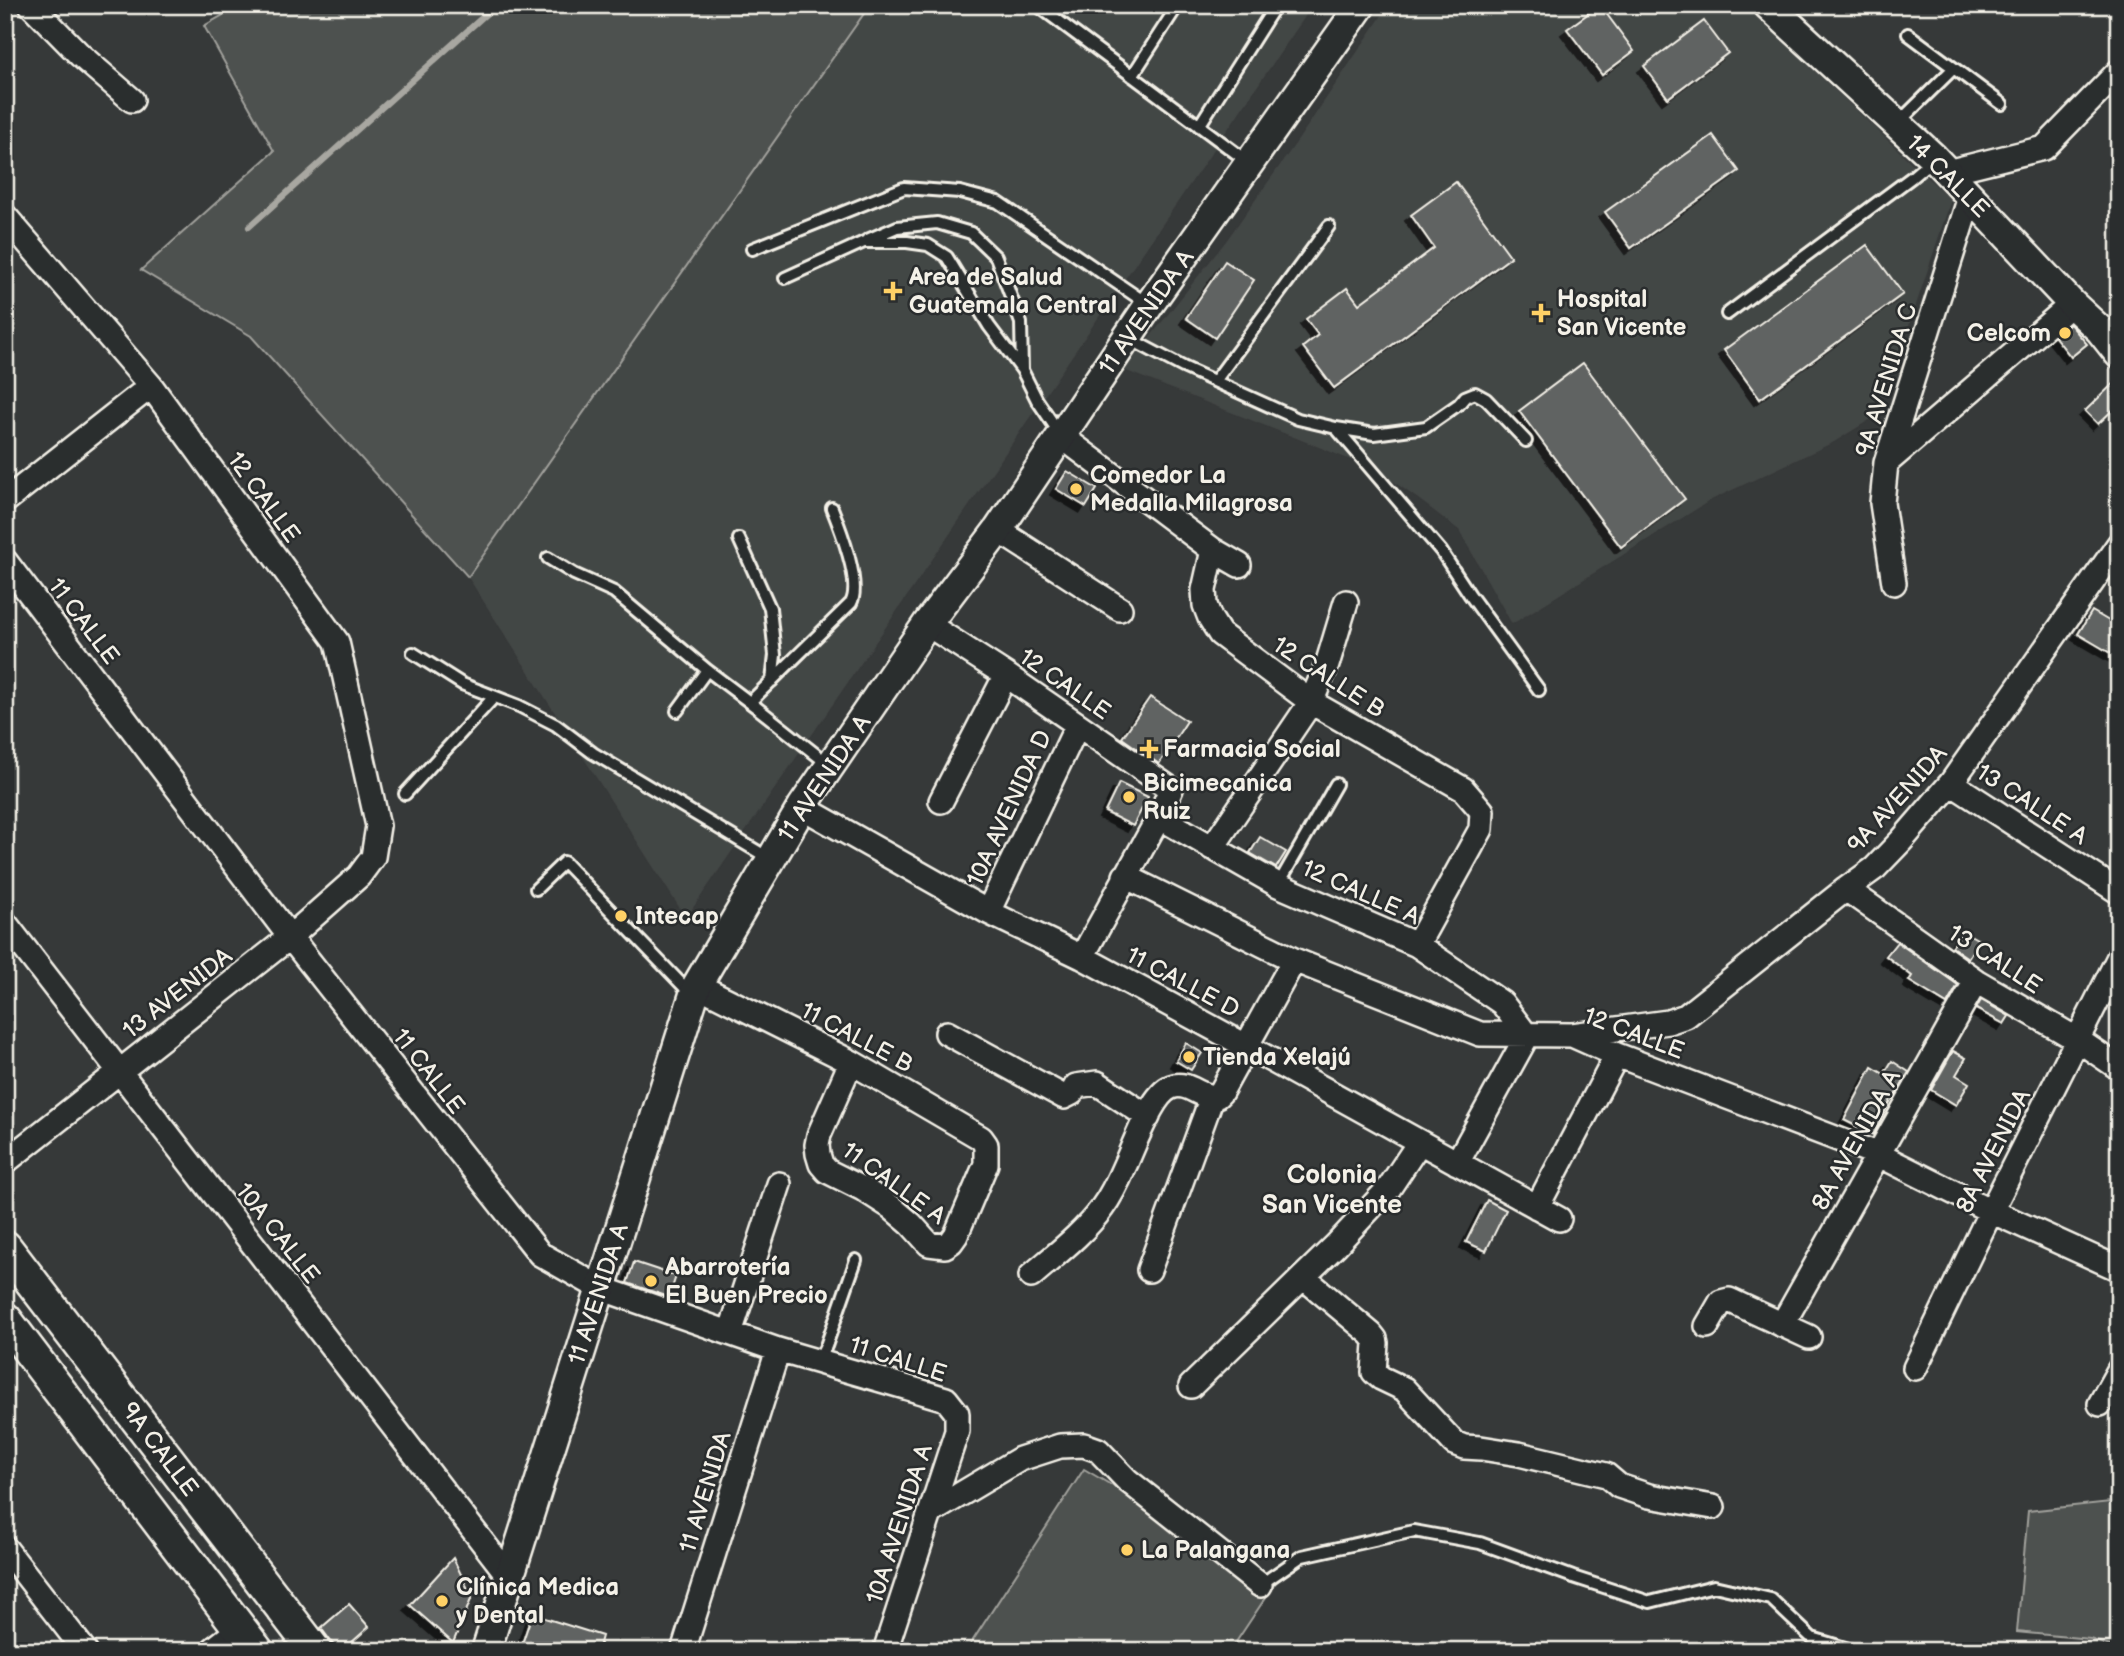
<svg xmlns="http://www.w3.org/2000/svg" width="2124" height="1656" viewBox="0 0 2124 1656" font-family="'Balsamiq Sans',sans-serif">
  <style>
    .built { fill: #434645 }
    .green { fill: #4e514f; stroke: #a1a19c; stroke-width: 2 }
    .lines { fill: none; stroke-linecap: round; stroke-linejoin: round }
    .stream { stroke: #a8a7a1; stroke-width: 6 }
    .building { fill: #616362; stroke: #f4f1e8; stroke-width: 2; filter: url(#shadow) }
    .service-casing { stroke: #f4f1e8; stroke-width: 16 }
    .minor-casing { stroke: #f4f1e8; stroke-width: 28 }
    .tertiary-casing { stroke: #f4f1e8; stroke-width: 33 }
    .secondary-casing { stroke: #f4f1e8; stroke-width: 37 }
    .service { stroke: #2a2d2e; stroke-width: 10 }
    .minor { stroke: #2a2d2e; stroke-width: 23 }
    .tertiary { stroke: #2a2d2e; stroke-width: 28 }
    .secondary { stroke: #2a2d2e; stroke-width: 32 }
    .poi-dot { fill: #ffd166; stroke: #2a2d2e; stroke-width: 2.5 }
    .labels { text-anchor: middle; stroke-width: 5; stroke-linejoin: round; paint-order: stroke }
    .street-label { font-size: 24px; fill: #f4f1e8; stroke: #2a2d2e }
    .poi-label { font-size: 24px; font-weight: bold; fill: #f4f1e8; stroke: #2a2d2e; text-anchor: start }
    .neighbourhood-label { font-size: 26px; font-weight: bold; fill: #f4f1e8; stroke: #2a2d2e }
  </style>
  <defs>
    <filter id="shadow"><feDropShadow dx="-6" dy="6" stdDeviation="0" flood-color="#0009"/></filter>
  </defs>
  <rect width="100%" height="100%" fill="#363939"/>
  <filter id="ink" filterUnits="userSpaceOnUse"><feTurbulence type="fractalNoise" baseFrequency=".0143" numOctaves="2"/><feDisplacementMap in="SourceGraphic" scale="14" xChannelSelector="R" yChannelSelector="G"/><feConvolveMatrix kernelMatrix="1 2 1 2 8 2 1 2 1" color-interpolation-filters="sRGB"/></filter>
  <g filter="url(#ink)">
    <!-- built -->
    <path class="built" d="M870 5H1313L686 918 468 577Z
      M1389 5H1745L1951 200 1894 371 1871 419 1834 442 1711 500 1512 624 1459 530 1421 501 1380 472 1314 445 1124 370 1226 241 1298 140Z"/>
    <!-- green -->
    <path class="green" d="M241 5H870L468 577 251 336 141 270 274 151 204 26Z
      M1084 1469 1276 1582 1230 1651H966Z
      M2119 1501V1649L2090 1639 2017 1632 2028 1511Z"/>
    <g class="lines">
      <!-- stream -->
      <path class="stream" d="M249 227 496 5"/>
    </g>
    <!-- building -->
    <path class="building" d="M1600 5 1634 51 1602 75 1567 29Z
      M1704 21 1728 53 1668 98 1644 66Z
      M1713 135 1739 171 1631 248 1605 212Z
      M1456 182 1511 257 1334 388 1303 347 1318 335 1306 319 1347 288 1359 304 1434 248 1411 215Z
      M1867 245 1903 294 1760 399 1724 350Z
      M1225 261 1254 280 1215 338 1186 318Z
      M2070 324 2087 344 2071 357 2055 337Z
      M1583 363 1685 499 1621 547 1519 411Z
      M2119 378V404L2098 424 2085 411Z
      M1067 471 1097 489 1086 507 1056 489Z
      M2092 611 2119 627V658L2078 634Z
      M1150 697 1187 721 1159 764 1122 738Z
      M1119 783 1148 797 1133 826 1105 812Z
      M1260 837 1286 852 1276 868 1250 853Z
      M1963 931 1979 940 1968 958 1952 947Z
      M1897 942 1958 985 1947 1004 1909 981 1912 976 1886 956Z
      M1981 1000 2009 1016 2004 1024 1976 1009Z
      M1186 1043 1202 1053 1191 1070 1176 1061Z
      M1953 1051 1966 1058 1956 1075 1969 1083 1956 1105 1931 1090Z
      M1892 1061 1909 1072 1893 1099 1892 1098 1873 1135 1844 1120 1872 1067 1884 1074Z
      M1487 1200 1506 1210 1486 1251 1466 1242Z
      M634 1262 676 1276 669 1297 627 1283Z
      M453 1558 472 1597 453 1643 410 1605Z
      M349 1604 369 1627 342 1651H338L321 1628Z
      M532 1614 602 1636 598 1651H532L521 1647Z"/>
    <g class="lines">
      <!-- service casing -->
      <g class="service-casing">
        <path id="service" d="M1037 5 1248 162
          M1908 34 2002 104
          M1132 76 1178 5
          M1898 123 1954 68
          M1199 126 1272 11
          M867 240 897 227 937 223 971 233 996 257 1021 323 1022 370
          M752 249 904 188 960 192 998 202 1149 305
          M785 278 864 242H907L928 245 947 257 989 326 1022 370 1037 400 1060 434
          M1727 314 1912 177 1932 160
          M1128 338 1183 367 1298 419 1336 428 1374 434 1426 427 1459 404 1465 397 1475 393 1486 399 1526 441
          M1215 381 1329 226
          M1336 428 1441 551 1470 595 1539 690
          M739 539 770 608 775 655 772 681
          M548 558 574 574 614 592 707 670 756 707 828 764
          M413 653 462 684 519 706 556 725 593 753 770 859
          M750 702 851 603C862 584 840 528 832 508
          M677 711 707 670
          M405 794 494 697
          M1278 885 1336 784
          M536 889 564 862 692 995
          M818 1362 826 1346 856 1260
          M1260 1585 1302 1556 1414 1531 1480 1543 1573 1577 1650 1602 1714 1586 1771 1599 1812 1638 1855 1651"/>
      </g>
      <!-- minor casing -->
      <g class="minor-casing">
        <path id="minor" d="M31 5 80 55 132 100
          M1947 172 2044 148 2119 71
          M5 216 151 386 337 642 378 826 373 857 359 876 290 937 5 1162
          M1061 436 1213 550 1239 565
          M1886 463 2072 304
          M5 501 151 386
          M998 530 1120 609
          M1213 550 1204 590 1205 605 1210 618 1220 634 1311 702 1463 789 1482 811 1481 829 1417 945
          M5 561 290 937 540 1254 600 1288 778 1350 946 1399 957 1413V1431L885 1651
          M1894 583 1882 503 1886 463 1970 197
          M927 624 1006 675 1171 789 1159 817 1082 957
          M1951 783 2119 892
          M941 801 1006 675
          M802 807 988 912 1082 957 1246 1046 1559 1219
          M1159 817 1278 885 1417 945 1502 1003 1527 1036 1457 1163
          M1212 848 1311 702 1327 665 1346 602
          M1125 876 1294 960 1480 1034 1572 1035 1617 1055 1877 1154 1991 1211 2119 1269
          M1846 889 1976 981 2078 1040 2119 1068
          M988 912 1077 726
          M5 923 508 1575
          M697 985 851 1062 981 1138 986 1145V1164L956 1235 951 1242 945 1246 929 1244 911 1224 891 1207 863 1189 827 1171 821 1164 818 1154 817 1145 819 1135 851 1062
          M947 1033 1064 1097 1072 1093 1076 1086 1097 1083 1148 1117
          M1572 1035 1668 1022 1686 1016 1846 889 1875 868 1901 841 1951 783 2119 544
          M1537 1207 1617 1055
          M1149 1270 1212 1097
          M1031 1276C1055 1255 1083 1234 1102 1208 1111 1196 1119 1179 1125 1165 1134 1146 1152 1094 1171 1087 1189 1080 1201 1100 1217 1096L1221 1092 1294 960
          M1303 1277 1371 1334 1375 1339 1376 1343 1374 1372 1381 1378 1404 1389 1454 1443 1464 1447 1481 1448 1519 1454 1606 1475 1619 1486 1649 1496 1713 1507
          M1782 1325 1976 981
          M1707 1326 1721 1302 1729 1300 1809 1337
          M730 1333 779 1184
          M1915 1368 1991 1211 2119 957
          M1191 1386 1336 1245 1389 1188 1419 1143
          M2100 1404 2119 1370
          M931 1512 1020 1459 1060 1446 1084 1445 1098 1450 1127 1480 1260 1585
          M5 1548 85 1651
          M683 1651 778 1350"/>
      </g>
      <!-- tertiary casing -->
      <g class="tertiary-casing">
        <path id="tertiary" d="M1768 5 1934 158 2072 304 2100 330 2119 354
          M215 1651 241 1631
          M486 1651 697 985 802 807 927 624 998 530 1149 305 1361 5"/>
      </g>
      <!-- secondary casing -->
      <g class="secondary-casing">
        <path id="secondary" d="M5 1247 315 1651
          M5 1319 257 1651"/>
      </g>
      <!-- service -->
      <use href="#service" class="service"/>
      <!-- minor -->
      <use href="#minor" class="minor"/>
      <!-- tertiary -->
      <use href="#tertiary" class="tertiary"/>
      <!-- secondary -->
      <use href="#secondary" class="secondary"/>
    </g>
  </g>
  <!-- markers -->
  <g class="poi-dot">
    <path d="M889.5 280.5h7v7h7v7h-7v7h-7v-7h-7v-7h7z"/>
    <path d="M1537.5 302.5h7v7h7v7h-7v7h-7v-7h-7v-7h7z"/>
    <circle cx="2065" cy="333" r="7"/>
    <circle cx="1076" cy="489" r="7"/>
    <path d="M1145.5 738.5h7v7h7v7h-7v7h-7v-7h-7v-7h7z"/>
    <circle cx="1129" cy="797" r="7"/>
    <circle cx="621" cy="916" r="7"/>
    <circle cx="1189" cy="1057" r="7"/>
    <circle cx="651" cy="1281" r="7"/>
    <circle cx="1127" cy="1550" r="7"/>
    <circle cx="442" cy="1601" r="7"/>
  </g>
  <g class="labels">
    <!-- street labels -->
    <g class="street-label">
      <text transform="translate(1948 176) rotate(45)" y="8">14 CALLE</text>
      <text transform="translate(1146 312) rotate(-55)" y="8">11 AVENIDA A</text>
      <text transform="translate(1886 380) rotate(-73)" y="8">9A AVENIDA C</text>
      <text transform="translate(264 497) rotate(54)" y="8">12 CALLE</text>
      <text transform="translate(84 621) rotate(53)" y="8">11 CALLE</text>
      <text transform="translate(1329 677) rotate(33)" y="8">12 CALLE B</text>
      <text transform="translate(1065 684) rotate(35)" y="8">12 CALLE</text>
      <text transform="translate(824 778) rotate(-56)" y="8">11 AVENIDA A</text>
      <text transform="translate(1897 799) rotate(-48)" y="8">9A AVENIDA</text>
      <text transform="translate(2032 804) rotate(33)" y="8">13 CALLE A</text>
      <text transform="translate(1009 808) rotate(-65)" y="8">10A AVENIDA D</text>
      <text transform="translate(1361 892) rotate(24)" y="8">12 CALLE A</text>
      <text transform="translate(1995 959) rotate(33)" y="8">13 CALLE</text>
      <text transform="translate(1183 982) rotate(28)" y="8">11 CALLE D</text>
      <text transform="translate(177 993) rotate(-38)" y="8">13 AVENIDA</text>
      <text transform="translate(1634 1033) rotate(21)" y="8">12 CALLE</text>
      <text transform="translate(857 1037) rotate(28)" y="8">11 CALLE B</text>
      <text transform="translate(429 1071) rotate(52)" y="8">11 CALLE</text>
      <text transform="translate(1856 1140) rotate(-61)" y="8">8A AVENIDA A</text>
      <text transform="translate(1993 1151) rotate(-63)" y="8">8A AVENIDA</text>
      <text transform="translate(894 1183) rotate(36)" y="8">11 CALLE A</text>
      <text transform="translate(278 1233) rotate(52)" y="8">10A CALLE</text>
      <text transform="translate(598 1294) rotate(-72)" y="8">11 AVENIDA A</text>
      <text transform="translate(898 1359) rotate(18)" y="8">11 CALLE</text>
      <text transform="translate(160 1449) rotate(53)" y="8">9A CALLE</text>
      <text transform="translate(705 1492) rotate(-73)" y="8">11 AVENIDA</text>
      <text transform="translate(899 1524) rotate(-72)" y="8">10A AVENIDA A</text>
    </g>
    <!-- poi labels -->
    <g class="poi-label">
      <text x="909" y="285">Area de Salud<tspan x="909" dy="28">Guatemala Central</tspan></text>
      <text x="1557" y="307">Hospital<tspan x="1557" dy="28">San Vicente</tspan></text>
      <text x="2051" y="341" text-anchor="end">Celcom</text>
      <text x="1090" y="483">Comedor La<tspan x="1090" dy="28">Medalla Milagrosa</tspan></text>
      <text x="1163" y="757">Farmacia Social</text>
      <text x="1143" y="791">Bicimecanica<tspan x="1143" dy="28">Ruiz</tspan></text>
      <text x="635" y="924">Intecap</text>
      <text x="1203" y="1065">Tienda Xelajú</text>
      <text x="665" y="1275">Abarrotería<tspan x="665" dy="28">El Buen Precio</tspan></text>
      <text x="1141" y="1558">La Palangana</text>
      <text x="456" y="1595">Clínica Medica<tspan x="456" dy="28">y Dental</tspan></text>
    </g>
    <!-- neighbourhood labels -->
    <g class="neighbourhood-label">
      <text x="1332" y="1183">Colonia<tspan x="1332" dy="30">San Vicente</tspan></text>
    </g>
  </g>
  <!-- margin -->
  <rect width="2124" height="1656" fill="none" stroke="#2a2d2e" stroke-width="28"/>
  <rect x="14" y="14" width="2096" height="1628" fill="none" stroke="#f4f1e8" stroke-width="2.5" filter="url(#ink)"/>
</svg>
